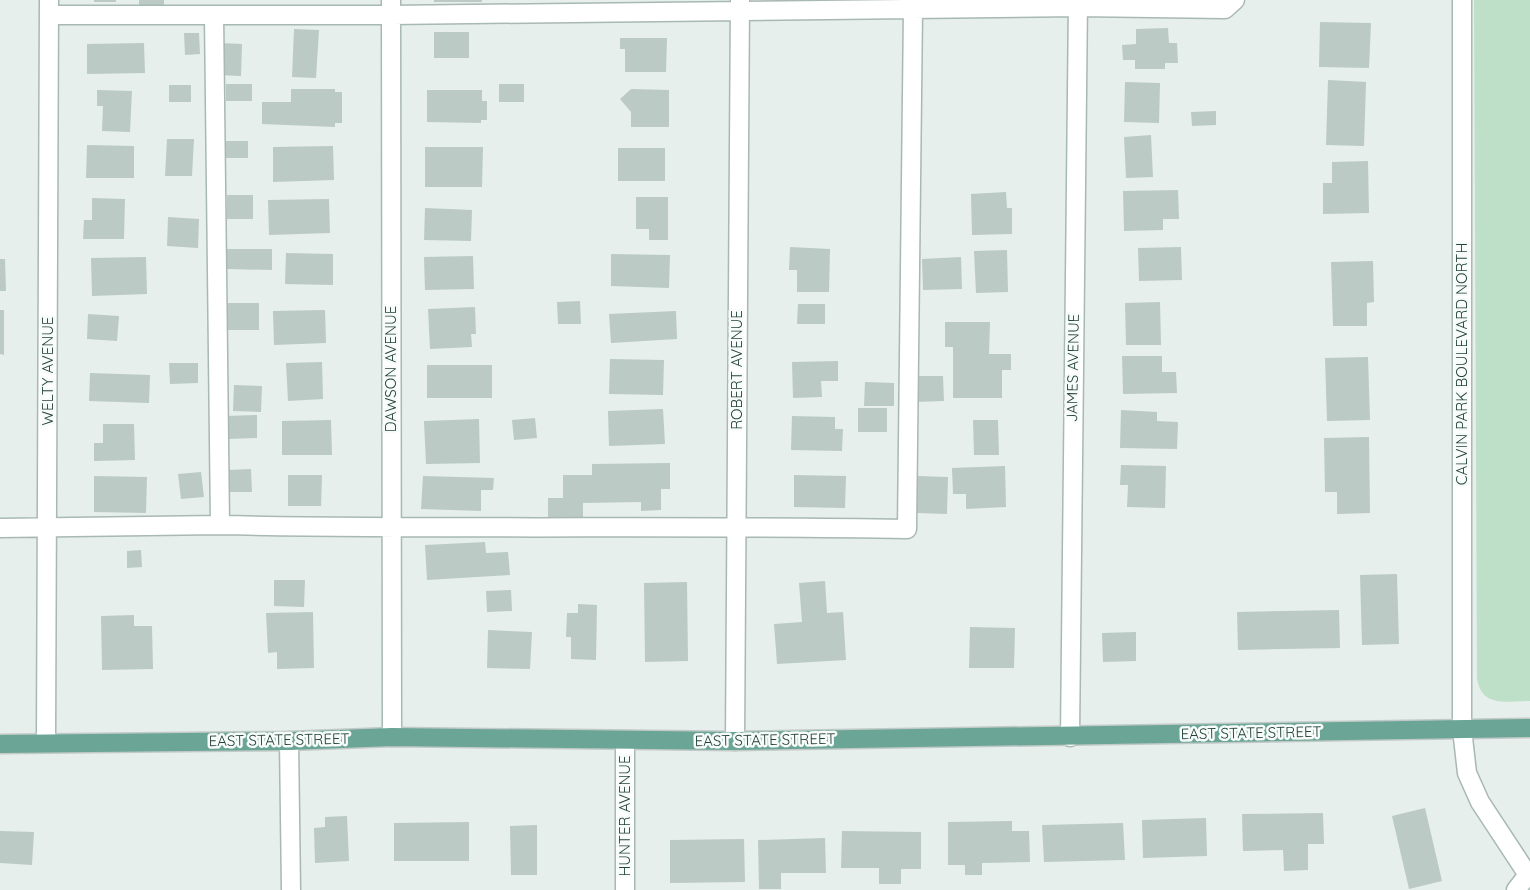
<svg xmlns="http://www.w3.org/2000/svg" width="1530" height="890" viewBox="0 0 1530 890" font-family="Quicksand,sans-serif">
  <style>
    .green { fill: #bfe0c8 }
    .building { fill: #bbcac4 }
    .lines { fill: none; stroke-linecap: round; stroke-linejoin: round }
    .minor-casing { stroke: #a8b8b2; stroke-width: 21 }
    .major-casing { stroke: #c2cac8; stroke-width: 21 }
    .minor { stroke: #fff; stroke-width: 18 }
    .major { stroke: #6aa596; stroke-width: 18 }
    .labels { text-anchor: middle; stroke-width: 5; stroke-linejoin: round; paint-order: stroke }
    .street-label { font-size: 15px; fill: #24423a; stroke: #f7fbf9 }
  </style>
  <rect width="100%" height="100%" fill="#e6efeb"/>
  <!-- green -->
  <path class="green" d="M1474 0H1530V701C1507 701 1481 708 1477 678Z"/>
  <!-- building -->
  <path class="building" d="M94 0H116V2H94Z
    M139 0H164V5H139Z
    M434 0H482V2H434Z
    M1320 22 1371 23 1369 68 1319 67Z
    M1168 28 1169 43H1177L1178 63H1165V69H1135V60H1123L1122 45 1136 44V29Z
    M294 29 319 30 316 78 292 77Z
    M434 32H469V58H434Z
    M184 33H199L200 54 185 55Z
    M620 38H667L666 72H625V49H620Z
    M144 43 145 73 87 74V44Z
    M219 43 242 44 241 76 218 75Z
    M1328 80 1366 82 1364 146 1326 145Z
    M1125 82 1160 83 1159 123 1124 122Z
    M226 84H252V101H226Z
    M499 84H524V102H499Z
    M169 85H191V102H169Z
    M291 89H335V92H342V123H335V127L262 124V102H291Z
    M631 89 669 90V127H631V112L620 99Z
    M97 90 132 91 130 132 102 131 103 106H97Z
    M427 90H482V101H487V120H481V123L427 122Z
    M1216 111V125L1192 126 1191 112Z
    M1151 135 1153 177 1126 178 1124 137Z
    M167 139H194L192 176H165Z
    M226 141H248V158H226Z
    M87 145 134 146V178H86Z
    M333 146 334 180 273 182V147Z
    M425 147H483L482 187H425Z
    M618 148H665V181H618Z
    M1368 161 1369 213 1323 214V183H1332V162Z
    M1178 190 1179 219H1163V230L1124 231 1123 191Z
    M1006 192 1007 208H1012V234L972 235 971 194Z
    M227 195H253V219H227Z
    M636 197H668V240H649V229H636Z
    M92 198 125 199 124 239H83L84 220H92Z
    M329 199 330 233 269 235 268 200Z
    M425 208 472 210 471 241 424 240Z
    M168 217 199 219 198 248 167 246Z
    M790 247 830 249 829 292H797V270H789Z
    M1181 247 1182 280 1139 281 1138 248Z
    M227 249H272V270L227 269Z
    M1007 250 1008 292 976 293 974 251Z
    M286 253 333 254V285L285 284Z
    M611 254 670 255 669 288 611 286Z
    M473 256 474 289 425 290 424 257Z
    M146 257 147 294 92 296 91 258Z
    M961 257 962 289 923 290 922 259Z
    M0 259H5L6 291H0Z
    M1373 261 1374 302 1367 303V326H1333L1331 262Z
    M580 301 581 324H558L557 302Z
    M1160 302 1161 345H1126L1125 303Z
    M226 303H259V330H227Z
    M798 304H825V324H797Z
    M475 307 476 334H471L472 347 430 349 428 309Z
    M0 310H4V355L0 354Z
    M325 310 326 343 274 345 273 311Z
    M676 311 677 339 611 343 609 314Z
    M88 314 119 316 117 341 87 339Z
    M945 322H990L989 354H1011V370H1002V398H953V347H945Z
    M1122 356H1162V372H1176L1177 393 1123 394Z
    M1368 357 1370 420 1327 421 1325 358Z
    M610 359 664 360 663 395 609 394Z
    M838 361V381H821L822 397 793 398 792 362Z
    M322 362 323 399 288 401 286 363Z
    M169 363H198V383L170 384Z
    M427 365H492V398H427Z
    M90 373 150 375 149 403 89 401Z
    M915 376H943L944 401 916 402Z
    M865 382 894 383V406H864Z
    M234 385 262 386 261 412 233 411Z
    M858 408H887V432H858Z
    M663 409 665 444 609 446 608 411Z
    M1121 410 1157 412V421L1178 422 1177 449 1120 448Z
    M257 415V438L227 439 226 416Z
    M792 416 835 417V429H843L842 451 791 450Z
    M535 418 537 438 514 440 512 420Z
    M479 419 480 463 426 464 424 421Z
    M331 420 332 455H282V421Z
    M973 420H998L999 455H974Z
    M103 424H134L135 460 94 461V443H103Z
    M1369 437 1370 513 1337 514V492H1325L1324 438Z
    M670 463V489H661V510L641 511V502L583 503V521L548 522V498H563V475H592V464Z
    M1121 465 1166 466 1165 508 1127 507 1128 485H1120Z
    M1005 466 1006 507 966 509V494H953L952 468Z
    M251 469 252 492H227V470Z
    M201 472 204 497 181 499 178 474Z
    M288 475H322L321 506H288Z
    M794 475 846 476 845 508 794 507Z
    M94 476 147 477 146 513 94 512Z
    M423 476 494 478 493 490H481V511L421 509Z
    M917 476 948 477 947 514 916 513Z
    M485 542 486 553 508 552 510 575 427 580 425 545Z
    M141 550 142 567 127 568V551Z
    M1397 574 1399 644 1362 645 1360 575Z
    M274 580H305L304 607 274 606Z
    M825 581 827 613 843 612 846 660 777 664 774 624 802 622 799 583Z
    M687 582 688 661 645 662 644 583Z
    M511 590 512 611 487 612 486 591Z
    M578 604 597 605 596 660 571 659V637H566L567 613H578Z
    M1339 610 1340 648 1238 650 1237 612Z
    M313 612 314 668 277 669V652L268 653 266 613Z
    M134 615V626H152L153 669 102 670 101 616Z
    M970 627 1015 628 1014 668H969Z
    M488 630 532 632 530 669 487 668Z
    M1136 632V661L1103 662 1102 633Z
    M1425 808 1442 881 1409 889 1392 816Z
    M1323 813 1324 844H1308V870L1284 871 1283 850 1243 851 1242 814Z
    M347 816 349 861 315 863 314 828 325 827V817Z
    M1206 818 1207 856 1143 858 1142 820Z
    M1012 821V831H1029L1030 862 982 863V875H965V865H948V822Z
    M469 822V861H394V823Z
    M1123 823 1125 860 1044 862 1042 825Z
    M537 825V875H511L510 826Z
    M0 831 34 832 32 865 0 863Z
    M842 831 921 832V869H901V884H879V868H841Z
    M825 838 826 873H781V889H759L758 840Z
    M744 839 745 882 670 883V840Z"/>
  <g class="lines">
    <!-- minor casing -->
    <g class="minor-casing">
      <path id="minor" d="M391 0 392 737
        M1462 0V729L1467 773 1480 802 1528 875
        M49 15H391L1078 7 1225 9 1235 0
        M220 525C449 530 678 525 907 529L913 9
        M0 528 220 525 214 15
        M1070 737 1078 0
        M289 741 291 890
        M735 741 740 0
        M625 742V890
        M46 743 49 0
        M1516 890 1530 872"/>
    </g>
    <!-- major casing -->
    <g class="major-casing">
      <path id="major" d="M0 744 289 741 392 737 735 741 1530 728"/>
    </g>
    <!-- minor -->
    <use href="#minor" class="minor"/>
    <!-- major -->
    <use href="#major" class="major"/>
  </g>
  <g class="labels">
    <!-- street labels -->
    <g class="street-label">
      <text transform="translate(1462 364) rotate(-90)" y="5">CALVIN PARK BOULEVARD NORTH</text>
      <text transform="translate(1073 368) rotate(-89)" y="5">JAMES AVENUE</text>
      <text transform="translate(391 369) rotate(-90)" y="5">DAWSON AVENUE</text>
      <text transform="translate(737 370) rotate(-90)" y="5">ROBERT AVENUE</text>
      <text transform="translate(48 371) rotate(-90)" y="5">WELTY AVENUE</text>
      <text transform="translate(1251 733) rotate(-1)" y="5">EAST STATE STREET</text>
      <text transform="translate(279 740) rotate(-1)" y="5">EAST STATE STREET</text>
      <text transform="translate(765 740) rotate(-1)" y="5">EAST STATE STREET</text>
      <text transform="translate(625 816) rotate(-90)" y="5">HUNTER AVENUE</text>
    </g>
  </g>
</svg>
